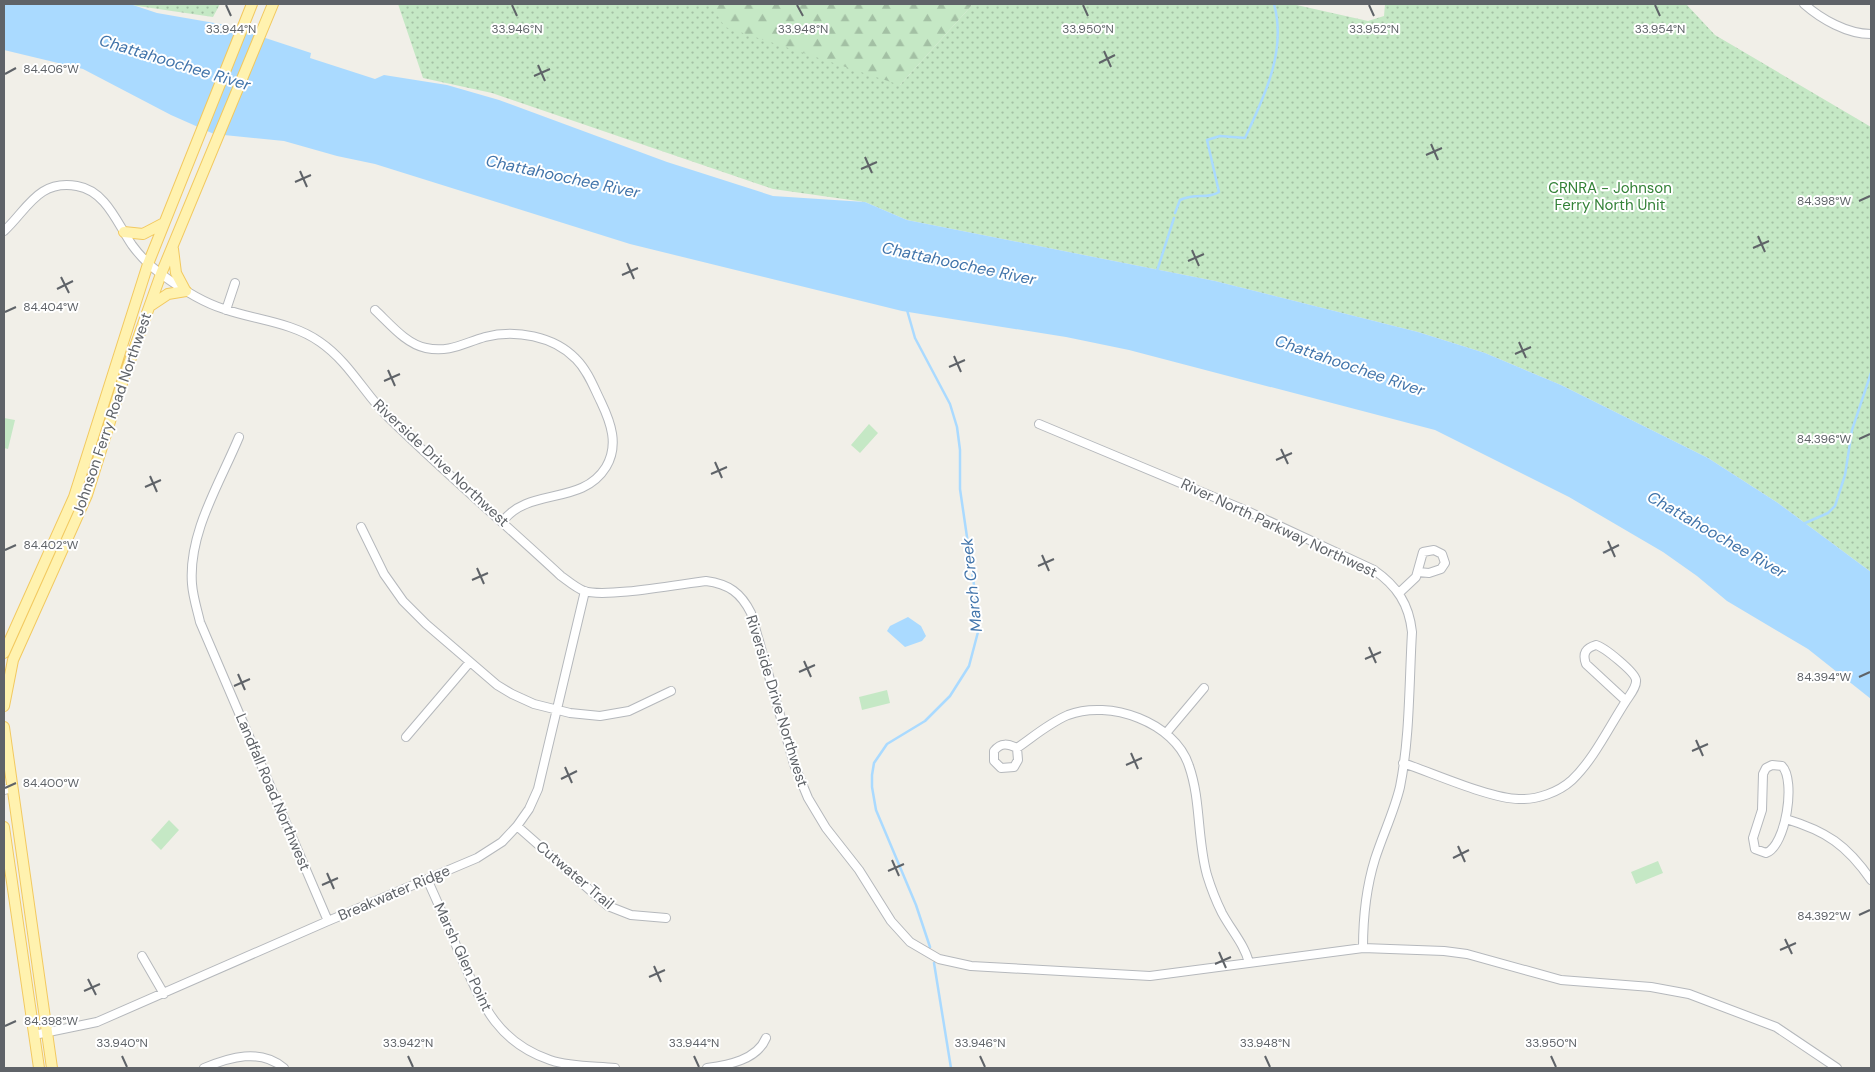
<svg xmlns="http://www.w3.org/2000/svg" width="1875" height="1072" viewBox="0 0 1875 1072" font-family="'DM Sans',sans-serif">
  <style>
    .green { fill: #c5e8c5 }
    .forest { fill: url(#forest-firs) }
    .park { fill: url(#park-dots) }
    .water { fill: #aadaff }
    .lines { fill: none; stroke-linecap: round; stroke-linejoin: round }
    .stream { stroke: #aadaff; stroke-width: 2.5 }
    .minor-casing { stroke: #b5b8bc; stroke-width: 10 }
    .major-casing { stroke: #f2c960; stroke-width: 12 }
    .minor { stroke: #fff; stroke-width: 8 }
    .major { stroke: #fff2af; stroke-width: 10 }
    .ticks { fill: none; stroke: #5f6368; stroke-width: 2 }
    .labels { text-anchor: middle; stroke-width: 4; stroke-linejoin: round; paint-order: stroke }
    .park-label { font-size: 15px; fill: #348238; stroke: #fff }
    .street-label { font-size: 15px; fill: #5f6368; stroke: #fff }
    .water-label { font-size: 16px; font-style: italic; fill: #4174aa; stroke: #fff }
    .ticks-label { font-size: 12px; text-anchor: middle; fill: #5f6368; stroke: #fff; stroke-width: 4; stroke-linejoin: round; paint-order: stroke }
  </style>
  <defs>
    <pattern id="forest-firs" width="22" height="20" patternUnits="userSpaceOnUse" patternTransform="scale(1.25)"><rect width="22" height="20" fill="#c5e8c5"/><path d="M5 1l3.5 6h-7zM16 11l3.5 6h-7z" fill="#a3c0a4"/></pattern>
    <pattern id="park-dots" width="8" height="8" patternUnits="userSpaceOnUse" patternTransform="scale(1.25)"><rect width="8" height="8" fill="#c5e8c5"/><path d="M2 2h.1M6 6h.1" fill="none" stroke="#a3c0a4" stroke-width="1.8" stroke-linecap="round"/></pattern>
  </defs>
  <rect width="100%" height="100%" fill="#f1efe8"/>
  <!-- green -->
  <path class="green" d="M4 418 15 420 8 449 4 448Z
    M869 424 878 433 860 453 851 445Z
    M887 690 890 703 862 710 859 697Z
    M169 820 179 830 161 850 151 840Z
    M1658 861 1663 873 1636 884 1631 872Z"/>
  <!-- forest -->
  <path class="forest" d="M631 4H973L900 85 888 110Z"/>
  <!-- park -->
  <path class="park" d="M124 4H220L213 17Z
    M398 4H710L725 27 900 85 973 4H1292L1368 21 1384 16 1385 4H1686L1715 35 1871 127V572L1778 503 1708 458 1561 385 1485 353 1418 332 1215 281 907 220 865 202 773 189 492 93 423 78Z"/>
  <!-- water -->
  <path class="water" d="M4 4H130L157 13 226 25 311 53 310 58 375 79 384 75 447 85 499 100 667 162 773 196 865 202 907 220 1215 281 1418 332 1485 353 1561 385 1708 458 1778 503 1871 572V699L1808 649 1727 601 1697 576 1663 552 1569 497 1435 430 1129 350 1066 337 902 311 630 244 375 164 337 156 284 141 214 134 171 115 83 69 4 50Z
    M908 617 921 626 926 636 922 641 905 647 887 631 890 626Z"/>
  <g class="lines">
    <!-- stream -->
    <path class="stream" d="M1175 213 1180 200C1197 192 1206 200 1219 192L1207 140 1220 136 1245 138C1264 97 1287 51 1274 4
      M1157 271 1174 218
      M907 310 915 338 950 404 957 427 960 450V489L974 585 978 632 969 666 950 696 925 721 887 744 874 763 872 775V787L876 810 916 905 930 947
      M1803 524 1828 513 1835 506 1845 475 1852 430 1871 373
      M934 963 951 1068"/>
    <!-- minor casing -->
    <g class="minor-casing">
      <path id="minor" d="M1804 4C1821 19 1847 34 1871 34
        M4 231C27 210 38 179 77 186 106 191 117 223 132 245 140 256 150 266 161 274 180 288 201 302 224 309 255 320 292 322 320 342 349 362 364 393 388 417 444 472 504 523 561 576 568 581 576 588 584 591 606 598 680 584 706 581 729 584 741 593 751 613L794 764 808 798 826 828 859 870 891 921 910 942 939 959 971 966 1150 976 1363 948 1444 951 1467 954 1561 980 1651 987 1689 994 1776 1027 1837 1068
        M226 310 235 283
        M375 310C390 324 406 344 426 348 449 353 464 343 485 337 515 329 554 336 576 359 588 371 594 388 601 402 611 423 619 445 606 467 582 506 529 487 503 521
        M1039 424 1245 510 1374 570C1397 586 1409 604 1412 632 1409 683 1410 737 1400 787 1394 812 1383 834 1375 859 1366 888 1363 917 1363 948
        M239 437C220 483 188 533 192 584 193 597 197 609 200 622L328 921
        M361 527 384 574 403 601 426 624 497 685 512 694 534 704 570 713 600 716 629 711 671 691
        M1399 593 1416 577 1423 552 1434 550 1442 554 1445 563 1441 569 1429 573 1418 572
        M1596 645C1604 647 1635 672 1636 680 1637 687 1629 696 1626 701L1586 664C1582 653 1586 648 1596 645Z
        M1167 732 1204 688
        M406 737 470 662
        M1017 748 1018 760 1014 767 1001 768 994 761V751C1001 742 1008 744 1017 748 1033 737 1049 723 1068 715 1109 699 1175 722 1189 766 1201 800 1197 839 1207 875 1211 888 1216 901 1222 913 1231 930 1245 945 1249 963
        M1403 763C1433 773 1491 799 1519 799 1537 800 1559 792 1572 780 1594 759 1609 727 1626 701
        M1772 765 1782 766C1796 780 1786 846 1766 853L1755 849 1753 838 1762 810 1763 774 1766 768Z
        M4 790 12 788
        M1786 819C1826 831 1847 845 1871 880
        M517 826 608 906 631 915 666 918
        M427 879C439 905 450 931 461 957 482 1004 497 1042 550 1060 571 1067 594 1066 615 1068
        M142 956 164 994
        M34 1035 97 1022 328 921 477 858 502 842 517 826 529 809 538 789 585 591
        M204 1068C230 1057 260 1048 284 1068
        M707 1068C728 1065 757 1060 766 1038"/>
    </g>
    <!-- major casing -->
    <g class="major-casing">
      <path id="major" d="M124 232 143 234 164 223
        M173 249 176 273 185 290
        M150 306 168 294 186 291
        M4 653 74 497 148 264 252 4
        M4 706 13 660 87 495 123 380 161 274 273 4
        M4 727 52 1068
        M4 827 39 1068"/>
    </g>
    <!-- minor -->
    <use href="#minor" class="minor"/>
    <!-- major -->
    <use href="#major" class="major"/>
  </g>
  <!-- ticks -->
  <path class="ticks" d="M226 5 231 16M512 5 517 16M797 5 803 16M1083 5 1088 16M1369 5 1374 16M1655 5 1660 16M1104 51 1111 67M1099 63 1115 55M538 65 545 81M5 74 16 68M534 76 550 69M1431 144 1438 160M1426 155 1442 148M865 157 872 173M861 169 877 162M300 171 307 187M295 182 311 175M1859 201 1870 196M1758 236 1765 252M1753 248 1769 241M1192 250 1199 266M1188 261 1204 254M627 263 634 279M622 275 638 268M61 277 69 293M57 289 73 281M5 312 16 307M1519 342 1526 358M1515 354 1531 347M954 356 961 372M949 367 965 360M388 370 395 386M384 381 400 374M1859 439 1870 434M1281 449 1288 464M1276 460 1292 453M715 462 722 478M711 474 727 467M150 476 157 492M145 487 161 480M1608 541 1615 557M5 550 16 545M1603 553 1619 545M1042 555 1049 571M1038 566 1054 559M477 568 484 584M472 580 488 573M1369 647 1376 663M1365 659 1381 652M804 661 811 677M799 672 815 665M238 674 245 690M1859 677 1870 672M234 686 250 679M1696 740 1703 756M1692 751 1708 744M1131 753 1138 769M1126 765 1142 758M565 767 572 783M561 779 577 771M5 788 16 783M1458 846 1465 862M1453 858 1469 850M892 860 899 876M888 871 904 864M327 873 334 889M322 885 338 878M1859 915 1870 910M1785 939 1792 954M1780 950 1796 943M1219 952 1226 968M1215 964 1231 957M654 966 661 982M649 977 665 970M88 979 96 995M84 991 100 984M5 1026 16 1021M122 1056 127 1067M408 1056 413 1067M694 1056 699 1067M980 1056 985 1067M1265 1056 1270 1067M1551 1056 1556 1067"/>
  <g class="labels">
    <!-- park labels -->
    <g class="park-label">
      <text x="1610" y="193">CRNRA - Johnson<tspan x="1610" dy="17">Ferry North Unit</tspan></text>
    </g>
    <!-- street labels -->
    <g class="street-label">
      <text transform="translate(112 414) rotate(-71)" y="5">Johnson Ferry Road Northwest</text>
      <text transform="translate(441 463) rotate(43)" y="5">Riverside Drive Northwest</text>
      <text transform="translate(1279 528) rotate(25)" y="5">River North Parkway Northwest</text>
      <text transform="translate(777 701) rotate(73)" y="5">Riverside Drive Northwest</text>
      <text transform="translate(273 792) rotate(67)" y="5">Landfall Road Northwest</text>
      <text transform="translate(575 875) rotate(40)" y="5">Cutwater Trail</text>
      <text transform="translate(394 893) rotate(-23)" y="5">Breakwater Ridge</text>
      <text transform="translate(463 957) rotate(65)" y="5">Marsh Glen Point</text>
    </g>
    <!-- water labels -->
    <g class="water-label">
      <text transform="translate(175 62) rotate(17)" y="6">Chattahoochee River</text>
      <text transform="translate(563 176) rotate(12)" y="6">Chattahoochee River</text>
      <text transform="translate(959 263) rotate(12)" y="6">Chattahoochee River</text>
      <text transform="translate(1350 365) rotate(19)" y="6">Chattahoochee River</text>
      <text transform="translate(1717 534) rotate(30)" y="6">Chattahoochee River</text>
      <text transform="translate(971 585) rotate(-96)" y="6">March Creek</text>
    </g>
  </g>
  <g class="ticks-label">
    <text x="231" y="33">33.944°N</text>
    <text x="517" y="33">33.946°N</text>
    <text x="803" y="33">33.948°N</text>
    <text x="1088" y="33">33.950°N</text>
    <text x="1374" y="33">33.952°N</text>
    <text x="1660" y="33">33.954°N</text>
    <text x="51" y="73">84.406°W</text>
    <text x="1824" y="205">84.398°W</text>
    <text x="51" y="311">84.404°W</text>
    <text x="1824" y="443">84.396°W</text>
    <text x="51" y="549">84.402°W</text>
    <text x="1824" y="681">84.394°W</text>
    <text x="51" y="787">84.400°W</text>
    <text x="1824" y="920">84.392°W</text>
    <text x="51" y="1025">84.398°W</text>
    <text x="122" y="1047">33.940°N</text>
    <text x="408" y="1047">33.942°N</text>
    <text x="694" y="1047">33.944°N</text>
    <text x="980" y="1047">33.946°N</text>
    <text x="1265" y="1047">33.948°N</text>
    <text x="1551" y="1047">33.950°N</text>
  </g>
  <!-- border -->
  <rect width="1875" height="1072" fill="none" stroke="#5f6368" stroke-width="10"/>
</svg>
